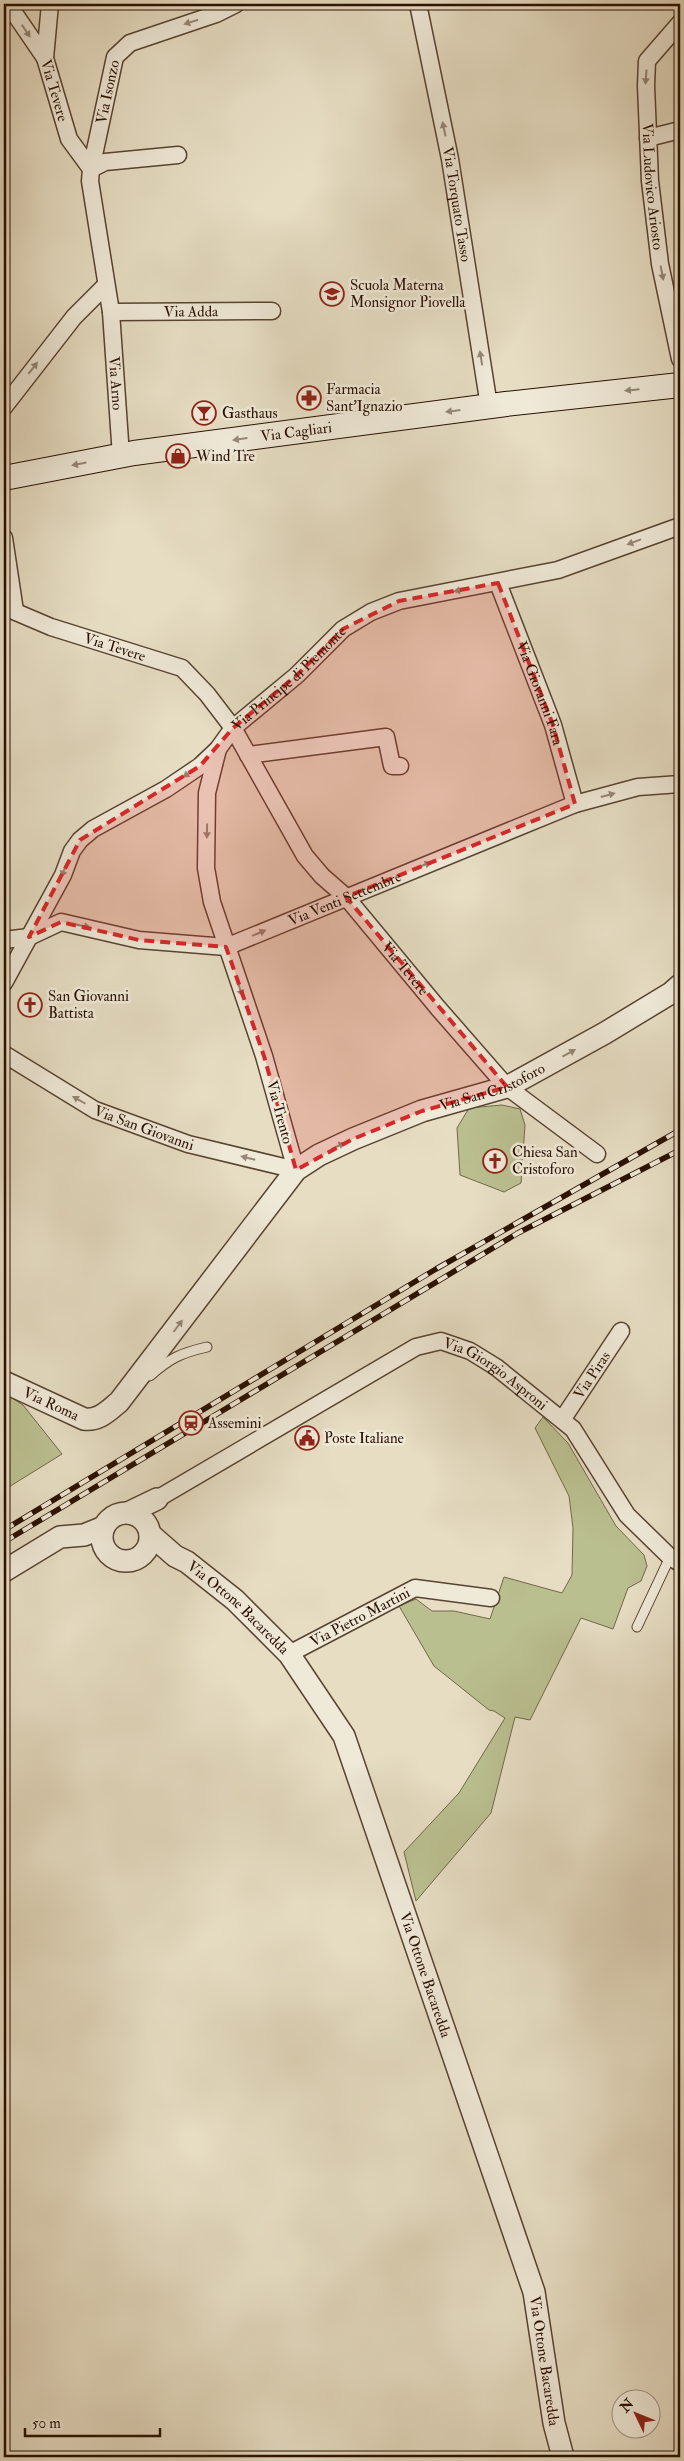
<svg xmlns="http://www.w3.org/2000/svg" width="684" height="2461" viewBox="0 0 684 2461" font-family="'IM FELL Double Pica',serif">
  <style>
    .green { fill: #babf90; stroke: #726848 }
    .lines { fill: none; stroke-linecap: round; stroke-linejoin: round }
    .service-casing { stroke: #584331; stroke-width: 11 }
    .minor-casing { stroke: #584331; stroke-width: 19 }
    .tertiary-casing { stroke: #584331; stroke-width: 24 }
    .secondary-casing { stroke: #291000; stroke-width: 26 }
    .service { stroke: #efe9d8; stroke-width: 9 }
    .minor { stroke: #efe9d8; stroke-width: 16 }
    .tertiary { stroke: #efe9d8; stroke-width: 21 }
    .secondary { stroke: #efe9d8; stroke-width: 24 }
    .rail-casing { stroke: #291000; stroke-width: 5.5 }
    .rail { stroke: #efe9d8; stroke-width: 4; stroke-dasharray: 11; stroke-linecap: butt }
    .oneway { fill: #968777 }
    .marked { fill: #d62828; fill-opacity: 0.2; stroke: #d62828; stroke-width: 4; stroke-dasharray: 10 6; stroke-linejoin: round }
    .labels { text-anchor: middle; stroke-width: 5; stroke-linejoin: round; paint-order: stroke }
    .street-label { font-size: 15px; fill: #291000; stroke: #efe9d8 }
    .poi-label { font-size: 15px; fill: #291000; stroke: #efe9d8; text-anchor: start }
  </style>
  <rect width="100%" height="100%" fill="#e6ddc3"/>
  <filter id="stains"><feTurbulence type="fractalNoise" baseFrequency=".004" numOctaves="4"/><feColorMatrix values="0 0 0 0 .2 0 0 0 0 .09 0 0 0 0 .02 0 0 0 .5 -.17"/></filter>
  <radialGradient id="worn" r=".72"><stop offset=".6" stop-color="#630" stop-opacity="0"/><stop offset="1" stop-color="#630" stop-opacity=".3"/></radialGradient>
  <!-- green -->
  <path class="green" d="M502 1105 520 1109 525 1125 521 1183 504 1192 460 1175 457 1128 469 1108Z
    M4 1393 23 1405 62 1454 4 1490Z
    M543 1417 568 1443 616 1526 644 1555 647 1566 641 1581 628 1588 613 1629 581 1618 530 1720 515 1717 491 1813 416 1901 404 1852 459 1793 505 1718 494 1711 489 1710 434 1666 399 1606 416 1599 432 1611H454L490 1619 504 1577 562 1593 572 1575 573 1528 569 1496 535 1428Z"/>
  <g class="lines">
    <!-- service casing -->
    <g class="service-casing">
      <path id="service" d="M150 1376C170 1358 181 1353 207 1347
        M637 1627 670 1557"/>
    </g>
    <!-- minor casing -->
    <g class="minor-casing">
      <g id="minor">
        <path d="M8 4 45 58"/>
        <path id="s1" d="M50 4 45 58 69 139 91 169 90 181 111 312 121 456"/>
        <path id="s2" d="M418 4 450 159 489 406"/>
        <path id="s3" d="M680 23 647 61 646 86 650 181 660 264 680 359"/>
        <path d="M648 138 680 130"/>
        <path id="s4" d="M91 169 115 57 130 43 216 14 236 4"/>
        <path d="M91 169 105 162 178 155"/>
        <path id="s5" d="M111 312 272 311"/>
        <path d="M4 407 74 317 106 285"/>
        <path d="M4 538 15 611"/>
        <path id="s6" d="M498 583 553 725 575 804"/>
        <path id="s7" d="M4 607 51 627 182 668 207 694 233 728 305 856 322 876 346 897 438 1008 507 1087 597 1154"/>
        <path d="M248 755 386 737 392 766H400"/>
        <path id="s8" d="M4 940 29 937 61 922 139 940 226 947 575 804 638 787 680 784"/>
        <path id="s9" d="M4 983 63 875 72 851 80 840 93 829 166 789 200 766 218 749 233 728 297 675 343 629 371 612 399 601 558 570 680 526"/>
        <path id="s10" d="M4 1054 95 1110 188 1144 296 1170 264 1056 212 902 206 868 207 793 218 749"/>
        <path id="s11" d="M562 1420 621 1331"/>
        <path id="s12" d="M157 1499 416 1347 441 1341 470 1351 496 1367 573 1429 627 1515 670 1557 680 1563"/>
        <path id="s13" d="M289 1654 415 1588 491 1598"/>
      </g>
    </g>
    <!-- tertiary casing -->
    <g class="tertiary-casing">
      <g id="tertiary">
        <path id="s14" d="M4 1382 84 1419C99 1421 108 1411 119 1402L296 1170 319 1155 353 1139 422 1111 507 1087 605 1033 671 993 680 985"/>
        <path d="M130 1512 157 1499"/>
        <circle cx="126" cy="1537" r="24"/>
        <path id="s15" d="M151 1535 175 1556 187 1562 235 1600 289 1654 344 1736 534 2292 554 2423 563 2457"/>
        <path d="M4 1571 60 1537 84 1535 104 1527"/>
      </g>
    </g>
    <!-- secondary casing -->
    <g class="secondary-casing">
      <g id="secondary">
        <path id="s16" d="M4 478 134 453 506 404 680 385"/>
      </g>
    </g>
    <!-- service -->
    <use href="#service" class="service"/>
    <!-- minor -->
    <use href="#minor" class="minor"/>
    <!-- tertiary -->
    <use href="#tertiary" class="tertiary"/>
    <!-- secondary -->
    <use href="#secondary" class="secondary"/>
    <!-- rail casing -->
    <g class="rail-casing">
      <path id="rail" d="M4 1530 436 1269 680 1130
        M4 1542 518 1233 680 1150"/>
    </g>
    <!-- rail -->
    <use href="#rail" class="rail"/>
  </g>
  <!-- one-way arrows -->
  <defs><path id="oneway-solid" d="M-6-.8H1V-3.2L6.5 0L1 3.2V.8H-6Z" transform="scale(1.25)"/></defs>
  <g class="oneway">
    <use href="#oneway-solid" transform="translate(191 22) rotate(162)"/>
    <use href="#oneway-solid" transform="translate(26 31) rotate(56)"/>
    <use href="#oneway-solid" transform="translate(646 77) rotate(94)"/>
    <use href="#oneway-solid" transform="translate(444 129) rotate(-102)"/>
    <use href="#oneway-solid" transform="translate(662 273) rotate(79)"/>
    <use href="#oneway-solid" transform="translate(481 358) rotate(-99)"/>
    <use href="#oneway-solid" transform="translate(33 368) rotate(-52)"/>
    <use href="#oneway-solid" transform="translate(632 390) rotate(174)"/>
    <use href="#oneway-solid" transform="translate(453 411) rotate(173)"/>
    <use href="#oneway-solid" transform="translate(240 439) rotate(172)"/>
    <use href="#oneway-solid" transform="translate(79 464) rotate(169)"/>
    <use href="#oneway-solid" transform="translate(634 542) rotate(160)"/>
    <use href="#oneway-solid" transform="translate(461 590) rotate(170)"/>
    <use href="#oneway-solid" transform="translate(189 773) rotate(146)"/>
    <use href="#oneway-solid" transform="translate(608 795) rotate(-15)"/>
    <use href="#oneway-solid" transform="translate(207 831) rotate(91)"/>
    <use href="#oneway-solid" transform="translate(424 865) rotate(-22)"/>
    <use href="#oneway-solid" transform="translate(64 870) rotate(112)"/>
    <use href="#oneway-solid" transform="translate(83 926) rotate(11)"/>
    <use href="#oneway-solid" transform="translate(259 933) rotate(-23)"/>
    <use href="#oneway-solid" transform="translate(240 989) rotate(71)"/>
    <use href="#oneway-solid" transform="translate(569 1053) rotate(-29)"/>
    <use href="#oneway-solid" transform="translate(79 1100) rotate(-150)"/>
    <use href="#oneway-solid" transform="translate(338 1146) rotate(-25)"/>
    <use href="#oneway-solid" transform="translate(248 1158) rotate(-166)"/>
    <use href="#oneway-solid" transform="translate(178 1326) rotate(-53)"/>
  </g>
  <!-- marked area -->
  <path class="marked" d="M498 583 553 725 575 804 346 897 507 1087 422 1111 353 1139 296 1170 264 1056 226 947 139 940 61 922 29 937 80 840 200 766 233 728 297 675 343 629 399 601Z"/>
  <!-- icons -->
  <defs>
    <g id="school-ring" transform="scale(1.25)"><circle r="9.5" fill="#efe9d8" stroke="#8f2418" stroke-width="1.5"/><path d="M0-5L7-2L0 1L-7-2ZM-4 1L0 2.5L4 1V4Q0 6-4 4Z" fill="#8f2418"/></g>
    <g id="pharmacy-ring" transform="scale(1.25)"><circle r="9.5" fill="#efe9d8" stroke="#8f2418" stroke-width="1.5"/><path d="M-2-6h4v4h4v4h-4v4h-4v-4h-4v-4h4Z" fill="#8f2418"/></g>
    <g id="bar-ring" transform="scale(1.25)"><circle r="9.5" fill="#efe9d8" stroke="#8f2418" stroke-width="1.5"/><path d="M-6-5H6L.8 .8V4.5H3.5V6h-7V4.5H-.8V.8Z" fill="#8f2418"/></g>
    <g id="shop-ring" transform="scale(1.25)"><circle r="9.5" fill="#efe9d8" stroke="#8f2418" stroke-width="1.5"/><path d="M-5-2.5h2.3a2.7 3.5 0 0 1 5.4 0H5L5.5 6h-11ZM-1.5-2.5h3a1.5 2.3 0 0 0-3 0Z" fill="#8f2418"/></g>
    <g id="church-ring" transform="scale(1.25)"><circle r="9.5" fill="#efe9d8" stroke="#8f2418" stroke-width="1.5"/><path d="M-1.2-6h2.4v3.5h3.3v2.4h-3.3V6h-2.4V-.1h-3.3v-2.4h3.3Z" fill="#8f2418"/></g>
    <g id="station-ring" transform="scale(1.25)"><circle r="9.5" fill="#efe9d8" stroke="#8f2418" stroke-width="1.5"/><path d="M-3-6H3Q5-6 5-4V2Q5 4 3 4L4.5 6H3L1.5 4h-3L-3 6H-4.5L-3 4Q-5 4-5 2V-4Q-5-6-3-6ZM-3.5-4v3h7v-3ZM-3.5 1v1.5H-2V1ZM2 1v1.5H3.5V1Z" fill="#8f2418"/></g>
    <g id="civic-ring" transform="scale(1.25)"><circle r="9.5" fill="#efe9d8" stroke="#8f2418" stroke-width="1.5"/><path d="M-.6-6.5H3V-4.5H.6V-3L4-1V1h2V6H-6V1h2V-1L-.6-3ZM-1.2 2.5V6h2.4V2.5Z" fill="#8f2418"/></g>
  </defs>
  <g fill-rule="evenodd">
    <use href="#school-ring" x="332" y="294"/>
    <use href="#pharmacy-ring" x="309" y="398"/>
    <use href="#bar-ring" x="204" y="413"/>
    <use href="#shop-ring" x="178" y="456"/>
    <use href="#church-ring" x="30" y="1005"/>
    <use href="#church-ring" x="495" y="1161"/>
    <use href="#station-ring" x="191" y="1423"/>
    <use href="#civic-ring" x="307" y="1438"/>
  </g>
  <g class="labels">
    <!-- street labels -->
    <g class="street-label">
      <text dy="5" stroke="none"><textPath href="#s1" startOffset="88">Via Tevere</textPath></text>
      <text dy="5" stroke="none"><textPath href="#s4" startOffset="79">Via Isonzo</textPath></text>
      <text dy="5" stroke="none"><textPath href="#s3" startOffset="176">Via Ludovico Ariosto</textPath></text>
      <text dy="5" stroke="none"><textPath href="#s2" startOffset="204">Via Torquato Tasso</textPath></text>
      <text dy="5" stroke="none"><textPath href="#s5" startOffset="80">Via Adda</textPath></text>
      <text dy="5" stroke="none"><textPath href="#s1" startOffset="392">Via Arno</textPath></text>
      <text dy="5" stroke="none"><textPath href="#s16" startOffset="296">Via Cagliari</textPath></text>
      <text dy="5" stroke="none"><textPath href="#s7" startOffset="118">Via Tevere</textPath></text>
      <text dy="5" stroke="none"><textPath href="#s9" startOffset="429">Via Principe di Piemonte</textPath></text>
      <text dy="5" stroke="none"><textPath href="#s6" startOffset="118">Via Giovanni Fara</textPath></text>
      <text dy="5" stroke="none"><textPath href="#s8" startOffset="356">Via Venti Settembre</textPath></text>
      <text dy="5" stroke="none"><textPath href="#s7" startOffset="565">Via Tevere</textPath></text>
      <text dy="5" stroke="none"><textPath href="#s14" startOffset="634">Via San Cristoforo</textPath></text>
      <text transform="translate(280 1112) rotate(75)" y="5">Via Trento</text>
      <text dy="5" stroke="none"><textPath href="#s10" startOffset="159">Via San Giovanni</textPath></text>
      <text dy="5" stroke="none"><textPath href="#s11" startOffset="54">Via Piras</textPath></text>
      <text dy="5" stroke="none"><textPath href="#s12" startOffset="390">Via Giorgio Asproni</textPath></text>
      <text dy="5" stroke="none"><textPath href="#s14" startOffset="52">Via Roma</textPath></text>
      <text dy="5" stroke="none"><textPath href="#s15" startOffset="114">Via Ottone Bacaredda</textPath></text>
      <text dy="5" stroke="none"><textPath href="#s13" startOffset="80">Via Pietro Martini</textPath></text>
      <text dy="5" stroke="none"><textPath href="#s15" startOffset="534">Via Ottone Bacaredda</textPath></text>
      <text dy="5" stroke="none"><textPath href="#s15" startOffset="939">Via Ottone Bacaredda</textPath></text>
    </g>
    <!-- poi labels -->
    <g class="poi-label">
      <text x="350" y="290">Scuola Materna<tspan x="350" dy="17">Monsignor Piovella</tspan></text>
      <text x="326" y="394">Farmacia<tspan x="326" dy="17">Sant'Ignazio</tspan></text>
      <text x="222" y="418">Gasthaus</text>
      <text x="196" y="461">Wind Tre</text>
      <text x="48" y="1001">San Giovanni<tspan x="48" dy="17">Battista</tspan></text>
      <text x="512" y="1157">Chiesa San<tspan x="512" dy="17">Cristoforo</tspan></text>
      <text x="208" y="1428">Assemini</text>
      <text x="324" y="1443">Poste Italiane</text>
    </g>
  </g>
  <!-- margin -->
  <rect width="684" height="2461" fill="none" stroke="#e6ddc3" stroke-width="20"/>
  <rect x="5" y="5" width="674" height="2451" fill="none" stroke="#291000" stroke-width="2.5"/>
  <rect x="10" y="10" width="664" height="2441" fill="none" stroke="#291000"/>
  <!-- north arrow -->
  <g transform="translate(636 2414) rotate(313)"><circle r="24" fill="#efe9d8" stroke="#a09282"/>
  <path d="M0-4L9 19L0 12L-9 19Z" fill="#8f2418"/>
  <text y="-8" font-size="14" font-weight="bold" text-anchor="middle" fill="#291000">N</text>
  </g>
  <!-- scale -->
  <path d="M25 2428v8h135v-8" fill="none" stroke="#291000" stroke-width="2.5"/>
  <text x="32" y="2428" font-size="15" fill="#291000" stroke="#efe9d8" stroke-width="4" paint-order="stroke">50 m</text>
  <rect width="100%" height="100%" filter="url(#stains)"/>
  <rect width="100%" height="100%" fill="url(#worn)"/>
</svg>
